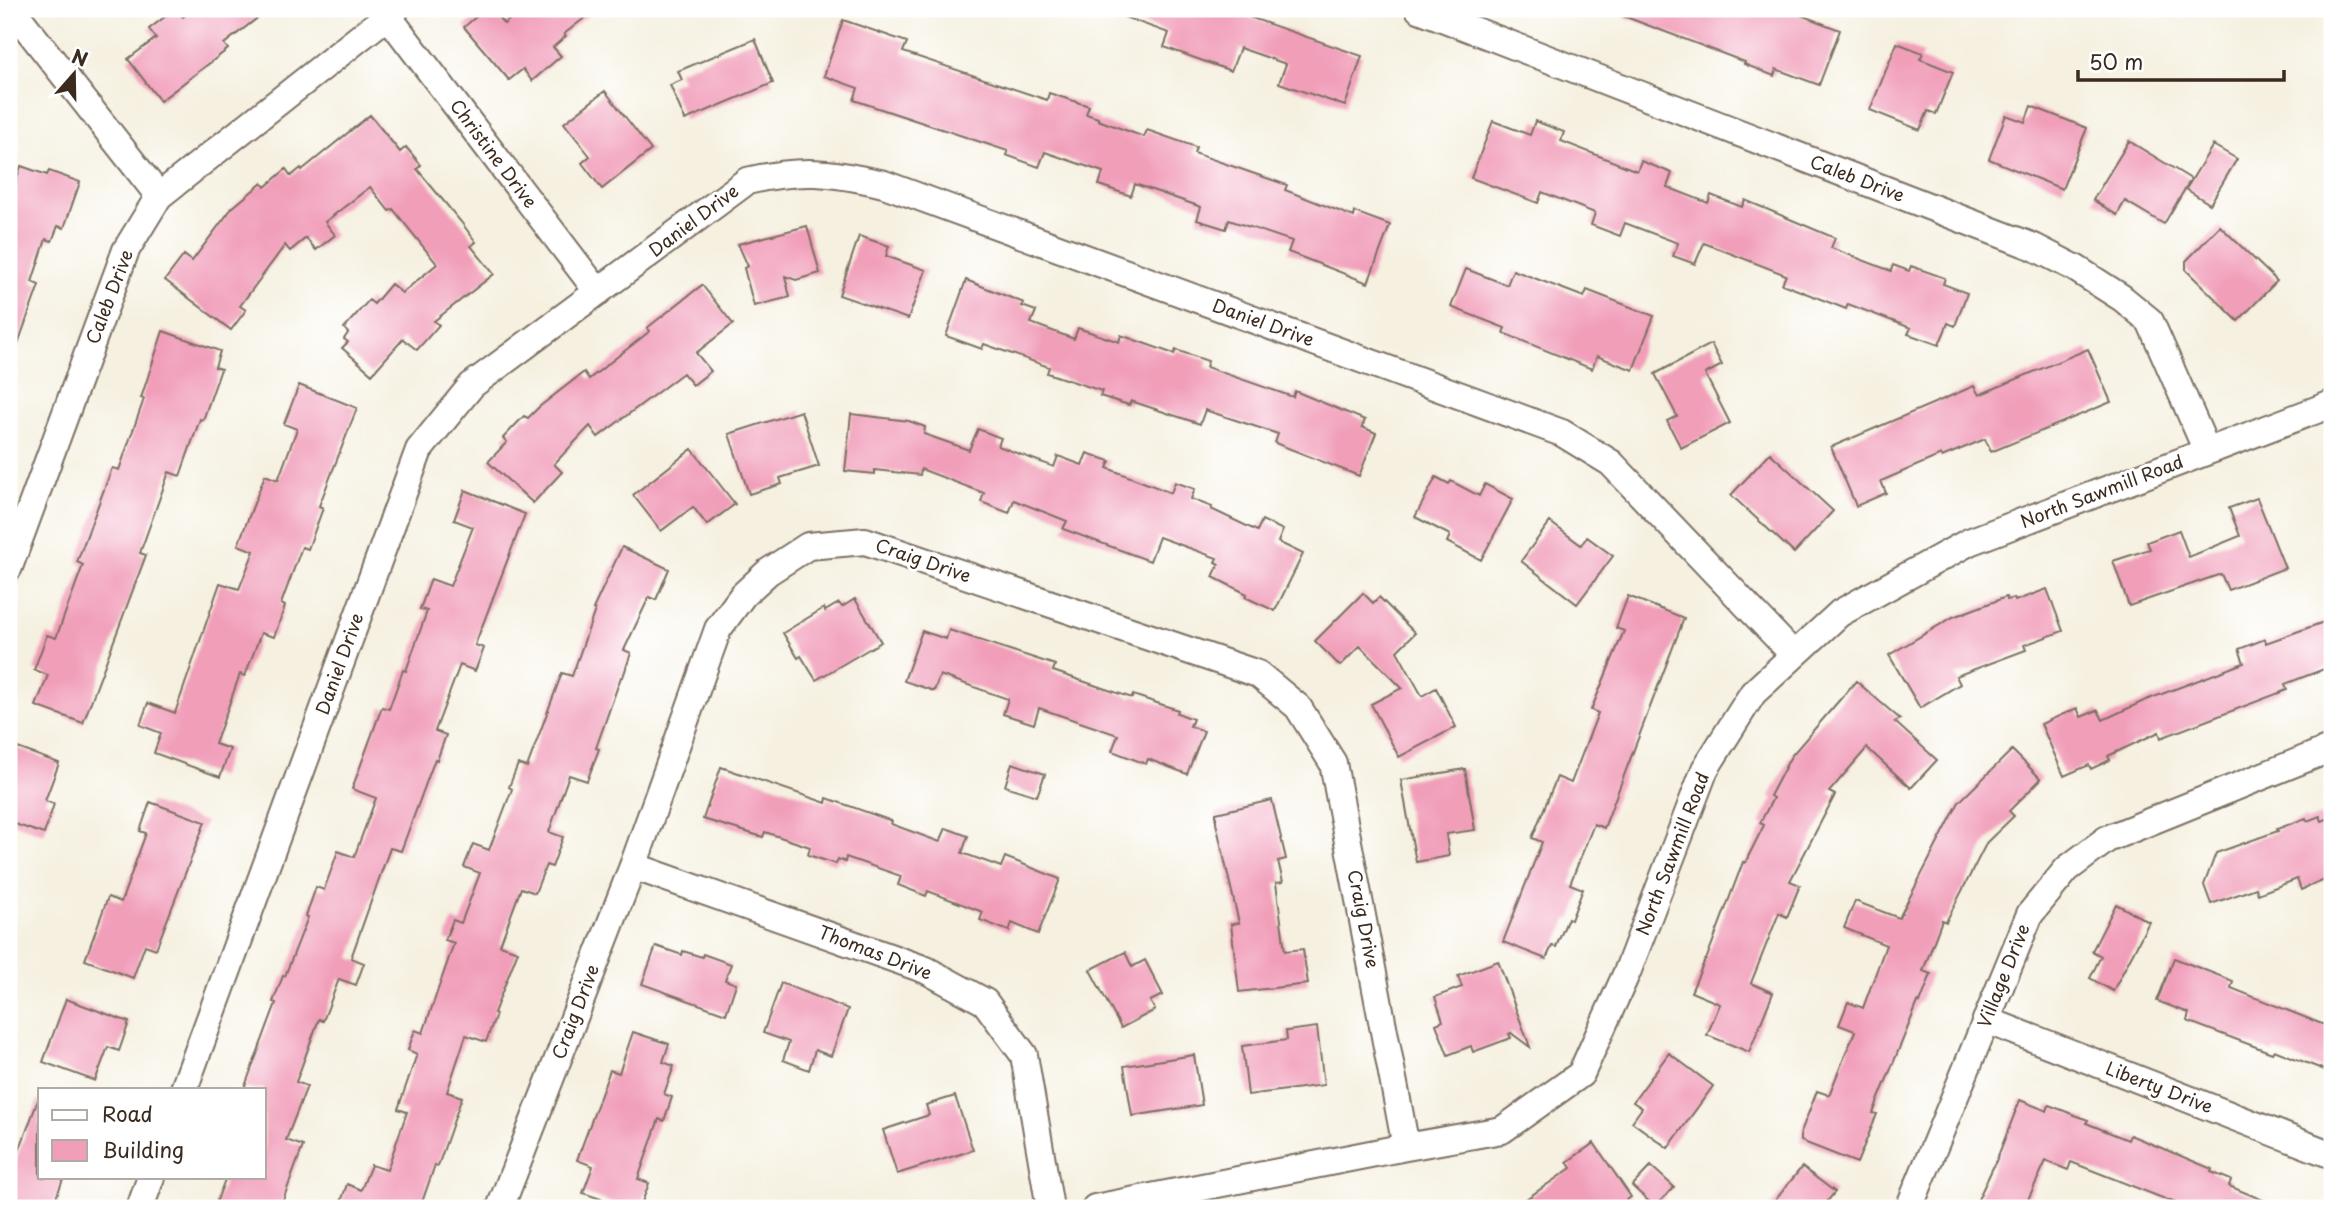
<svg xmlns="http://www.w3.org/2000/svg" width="2341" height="1217" viewBox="0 0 2341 1217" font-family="'Playpen Sans',sans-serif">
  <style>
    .building { fill: #f19eb9 }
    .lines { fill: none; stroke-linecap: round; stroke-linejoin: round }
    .minor-casing { stroke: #7c6f62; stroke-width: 30 }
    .minor { stroke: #fff; stroke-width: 26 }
    .labels { text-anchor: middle; stroke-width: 6; stroke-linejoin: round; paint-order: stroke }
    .street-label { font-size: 18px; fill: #3b2a1e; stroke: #fff }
  </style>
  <rect width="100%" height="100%" fill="#fff"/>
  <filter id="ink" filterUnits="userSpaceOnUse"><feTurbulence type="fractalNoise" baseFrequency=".0143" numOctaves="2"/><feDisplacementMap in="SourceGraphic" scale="14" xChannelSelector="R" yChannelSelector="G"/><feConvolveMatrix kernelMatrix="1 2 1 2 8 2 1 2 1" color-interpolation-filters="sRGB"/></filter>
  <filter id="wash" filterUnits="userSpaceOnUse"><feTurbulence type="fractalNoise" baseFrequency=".00686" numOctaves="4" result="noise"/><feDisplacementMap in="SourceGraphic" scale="28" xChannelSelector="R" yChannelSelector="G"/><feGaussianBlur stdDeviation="1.57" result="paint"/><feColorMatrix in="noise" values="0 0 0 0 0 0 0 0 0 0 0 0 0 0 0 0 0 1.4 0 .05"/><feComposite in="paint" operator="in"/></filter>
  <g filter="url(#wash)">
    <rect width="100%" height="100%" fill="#f5f0e0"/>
    <g id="blocks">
      <!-- building -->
      <path class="building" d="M175 9 183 17 194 9H269L224 44 228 49 160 101 128 59 156 38 149 29Z
        M485 9H491L504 24 522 9H596L564 34 566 36 553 47 561 56 532 81 523 69 509 80 464 27Z
        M1111 9H1252L1249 17 1362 56 1345 106 1279 83 1286 64 1240 48 1231 71 1164 47 1169 33 1110 12Z
        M1610 9H1785L1840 30 1819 85 1776 69 1774 76 1744 64 1745 62 1610 11Z
        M843 20 907 42 903 52 1047 100 1049 93 1089 106 1086 114 1098 118V120L1144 137 1147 130 1196 147 1194 153 1287 185 1285 190 1354 217 1355 212 1390 225 1368 283 1288 252 1292 241 1229 220 1226 229 1197 220 1201 207 1135 184 1131 196 1099 185 1103 172 1045 152 1039 167 1006 155 1008 151 854 100 858 88 824 76Z
        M755 39 773 83 685 120 670 85 682 80 678 71Z
        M1897 43 1923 53 1920 59 1953 72 1936 114 1928 111 1920 130 1870 110Z
        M605 91 651 150 602 189 582 163 590 156 564 123Z
        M2031 106 2087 128 2062 189 1989 159 2006 115 2025 122Z
        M370 115 400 152 406 147 421 165 417 169 461 222 476 242 471 246 494 274 434 321 439 325 417 350 403 339 372 374 342 348 348 342 344 339 348 333 344 328 369 300 374 304 391 284 402 293 437 264 393 209 389 211 370 187 325 222 335 235 316 250 306 238 290 251 285 245 240 306 246 310 231 330 165 280 184 255 192 261 232 208 262 183 265 187 286 169 291 176 301 168 302 170Z
        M1493 121 1530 135 1535 121 1564 132 1561 141 1637 171 1641 161 1672 173 1667 187 1708 203 1711 195 1742 207 1745 200 1835 238 1831 248 1891 271 1893 265 1909 271 1911 266 1945 278 1943 284 1967 293 1955 326 1948 323 1939 345 1908 334 1911 328 1848 304 1846 309 1782 284 1786 275 1704 243 1695 264 1673 256 1678 243 1625 223 1620 236 1591 225 1595 213 1542 192 1538 203 1471 178Z
        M2129 141 2191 179 2164 224 2125 201 2117 215 2093 200Z
        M2213 145 2237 159 2210 204 2186 189Z
        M21 166 47 175 49 171 80 182 64 228 58 226 52 241 46 239 32 282 39 285 12 360H9V201Z
        M807 226 820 273 796 280 785 276 790 297 754 306 744 268 748 266 738 244Z
        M2220 226 2277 281 2238 321 2186 270V261Z
        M859 236 889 246 886 256 926 270 908 319 839 295Z
        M1466 269 1507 285 1513 270 1584 297 1587 290 1654 316 1633 370 1597 356 1592 369 1503 333 1505 328 1451 307Z
        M966 280 1024 303 1022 306 1036 311 1031 323 1074 339 1078 328 1119 342 1121 335 1174 354 1176 350 1208 361 1206 367 1293 397 1295 391 1365 420 1362 427 1376 433 1359 476 1275 443 1278 434 1205 410 1200 424 1131 401 1129 405 1100 396 1102 391 1047 373 1049 367 984 344 982 349 946 336Z
        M702 285 733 324 696 353 711 371 693 385 683 373 598 437 590 426 554 464 562 472 533 503 488 462 507 442 503 438 524 416 528 418 539 407 584 372 589 379 650 331 647 328Z
        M163 331 220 351 215 367 221 369 203 420 200 419 180 476 169 472 140 553 146 555 83 723 36 706 48 675 34 670 47 635 56 638 83 565 77 562 112 468 119 470 144 399 141 398Z
        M1711 344 1722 365 1705 374 1730 423 1681 448 1667 421 1677 416 1655 374Z
        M2088 349 2111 402 1991 452 1985 439 1942 457 1941 455 1881 481 1886 493 1856 506 1831 447 1974 386 1979 395Z
        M299 385 357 408 319 506 323 508 308 549 302 547 281 604 285 606 274 637 261 633 245 676 240 674 215 744 230 749 220 777 154 753 161 733 140 725 148 703 175 713 220 583 239 589 254 551 238 545 265 475 278 480 297 429 284 424Z
        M801 411 819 466 780 478 782 484 749 494 729 434Z
        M851 414 909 421 925 427 924 434 969 450 978 429 1001 438 998 446 1054 467 1058 456 1082 465 1087 453 1110 461 1107 468 1171 493 1175 482 1195 489 1191 499 1212 507 1211 509 1257 531 1262 520 1283 530 1278 542 1303 554 1275 611 1245 597 1247 594 1213 577 1219 564 1215 562 1217 558 1159 537 1150 561 1063 529 1067 521 1014 500 1009 513 981 502 984 493 921 469 920 475 875 470V474L845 471Z
        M692 449 735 504 707 525 693 507 661 531 633 495Z
        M1770 453 1833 511 1794 553 1731 495Z
        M1436 477 1449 484 1451 481 1479 496 1485 484 1513 499 1481 560 1447 542 1450 535 1415 517Z
        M465 490 525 514 475 645 484 648 475 671 460 665 435 731 446 735 437 760 435 759 401 851 390 848 351 958 364 963 356 985 339 979 323 1021 319 1019 296 1082 307 1086 286 1140 303 1146 280 1208H214L226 1177H264V1089H244L276 1003 273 1002 283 976H285L308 917 306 916 316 887 324 890 338 851 354 857 376 798 352 789 382 707 389 709 403 670 406 671 427 611 420 609 431 579 450 586 473 527 454 520Z
        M2257 498 2285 568 2228 590 2221 574 2129 606 2113 561 2150 549 2147 542 2179 530 2189 557 2240 536 2229 508Z
        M1550 522 1581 545 1587 537 1613 556 1577 604 1521 561Z
        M622 547 669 569 656 600 649 597 624 650 631 653 623 677H621L596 748 599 749 587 781 569 775 549 832 563 837 552 867 546 865 535 893 521 888 500 945 518 951 494 1013 496 1014 486 1042 466 1035 447 1092 462 1097 438 1166 435 1165 420 1208H339L347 1184 361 1190 371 1165 387 1170 407 1112 398 1109 417 1054 408 1050 415 1030 423 1033 454 943 445 940 453 920 461 923 480 873 464 867 473 844 489 850 512 789 509 787 518 764 527 767 562 673 572 676 595 610 593 609Z
        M2047 589 2063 631 2024 645 2026 650 1956 676 1960 684 1920 708 1889 655 1953 617 2006 597 2007 600 2014 598 2015 601Z
        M1363 593 1373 603 1379 597 1415 633 1397 651 1422 696 1436 688 1456 727 1399 757 1371 704 1402 688 1360 646 1340 666 1315 641Z
        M1628 596 1684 618 1604 828 1594 824 1570 884 1583 889 1571 920 1568 918 1556 947 1552 946 1546 959 1503 942 1542 842 1532 838 1557 777 1571 783 1598 713 1591 710 1624 631 1616 628Z
        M855 599 881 642 816 680 801 656 798 658 783 633 824 608 825 611 839 603 842 607Z
        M2332 619V666L2285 684 2287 690 2161 738 2159 732 2108 756 2110 760 2091 769 2089 765 2064 776 2041 724 2077 708 2081 717 2098 710 2103 720 2146 700 2244 663 2239 649 2265 639 2266 643Z
        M949 630 1055 665 1053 671 1132 698 1133 695 1178 710 1177 713 1193 719 1190 726 1204 731 1187 774 1148 759 1146 764 1112 751 1118 735 1039 708 1034 724 1003 714 1008 699 940 675 934 691 904 681 922 631 946 639Z
        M1856 681 1900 719 1895 722 1937 760 1911 788 1867 748 1829 792 1835 795 1790 881 1800 885 1787 917 1779 913 1751 983 1773 993 1749 1052 1707 1035 1720 1004 1691 992 1705 960H1706L1743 862 1745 863 1764 825 1760 823 1773 798 1770 796 1791 756Z
        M15 747 59 763 45 801 54 804 44 834 9 822V763Z
        M2012 750 2041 779 2009 811 2014 816 1987 842 1946 922 1942 920 1923 971 1931 974 1920 1003 1918 1002 1873 1113 1877 1114 1857 1163 1801 1141V1132L1817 1091 1829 1095 1855 1031 1839 1025 1848 1002 1863 1008 1886 945 1844 928 1855 901 1899 918 1959 802Z
        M1012 763 1045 774 1037 796 1005 786Z
        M721 767 826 803 827 798 892 821 891 824 940 842 946 828 968 836 962 853 1001 867 1005 857 1060 879 1038 934 1012 923 1009 931 980 920 983 912 928 891 926 896 898 885 901 876 846 857 845 862 838 859 836 864 808 855 810 847 765 832 763 837 703 819Z
        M1465 769 1475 830 1446 834 1449 856 1416 862 1401 780Z
        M1272 800 1286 859 1278 861 1283 882 1276 883 1285 951 1303 949 1308 984 1239 992 1231 924 1239 923 1216 823V813Z
        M150 802 205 822 156 949 145 945 133 978 85 960 108 897 121 902 146 833 140 831Z
        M2320 816 2322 821 2332 817V877L2301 890 2297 879 2258 894 2256 888 2211 904 2204 885 2216 853 2278 831 2277 829 2306 818 2307 821Z
        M2116 904 2149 922 2113 991 2090 978 2101 956 2092 951Z
        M656 946 682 955 683 951 702 957 703 954 731 964 725 980 736 984 726 1014 642 984Z
        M1125 952 1132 967 1145 960 1163 995 1150 1001 1155 1010 1121 1028 1090 970Z
        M2174 958 2233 981 2231 988 2332 1028V1073L2274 1050 2272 1053 2187 1021 2189 1013 2157 1001Z
        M1498 961 1530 1047 1511 1033 1509 1034 1511 1038 1473 1052 1471 1046 1448 1055 1436 1024 1443 1021 1435 997 1462 987 1458 976Z
        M781 983 848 1009 831 1056 815 1050 809 1070 783 1060 789 1042 763 1033Z
        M66 999 129 1022 119 1051 108 1047 95 1081 43 1062Z
        M1317 1027 1324 1085 1248 1095 1242 1046 1287 1040 1286 1031Z
        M633 1032 669 1044 663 1062 674 1066 664 1094 672 1097 664 1121 659 1119 638 1179 649 1183 640 1208H627L583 1193 593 1166 577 1160 610 1070 619 1073Z
        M1669 1053 1713 1086 1668 1148 1632 1122 1642 1108 1633 1102Z
        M1194 1055 1202 1105 1132 1116 1124 1066Z
        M955 1096 973 1150 897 1174 883 1130 929 1115 926 1105Z
        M38 1100H40V1177H64L52 1208H9V1178Z
        M2020 1100 2047 1111 2049 1105 2088 1120 2086 1123 2128 1140 2130 1135 2164 1149 2212 1169 2211 1172 2231 1180 2229 1186 2282 1208H2188L2071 1162 2068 1170 2046 1161 2024 1208H1974L1996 1161Z
        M1594 1143 1631 1197 1615 1208H1513L1571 1168 1567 1162Z
        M1651 1166 1674 1187 1655 1207 1632 1186Z
        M1802 1167 1835 1192 1822 1208H1769Z"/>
    </g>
  </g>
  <g filter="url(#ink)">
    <use href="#blocks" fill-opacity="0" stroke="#7c6f62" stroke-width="2"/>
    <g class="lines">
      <!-- minor casing -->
      <g class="minor-casing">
        <path id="minor" d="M12 9 159 196
          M1419 9 2034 247 2075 268 2122 298 2150 321 2207 451
          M388 16 598 292
          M9 567 126 250 159 196 396 9
          M633 866 926 970 985 1002 1024 1055 1050 1208
          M1986 1020 2332 1155
          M184 1089 419 450 472 385 747 181C801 168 831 172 884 184L1562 433 1611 463 1794 655
          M140 1208 151 1177
          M500 1208 633 866 718 629 743 595 768 572 808 546 865 541 1258 674 1298 707 1333 763 1406 1147
          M1095 1208 1406 1147 1502 1130 1581 1074 1628 970 1705 769 1753 693 1840 613 1969 542 2332 404
          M1909 1208 2030 914 2067 869 2107 839 2332 748"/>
      </g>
      <!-- minor -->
      <use href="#minor" class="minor"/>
    </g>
  </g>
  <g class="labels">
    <!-- street labels -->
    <g class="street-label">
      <text transform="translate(493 154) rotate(53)" y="6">Christine Drive</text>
      <text transform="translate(1857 179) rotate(21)" y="6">Caleb Drive</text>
      <text transform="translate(694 221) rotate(-37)" y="6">Daniel Drive</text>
      <text transform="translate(110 297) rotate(-69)" y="6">Caleb Drive</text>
      <text transform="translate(1263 323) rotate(20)" y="6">Daniel Drive</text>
      <text transform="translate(2102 492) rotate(-21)" y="6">North Sawmill Road</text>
      <text transform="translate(923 561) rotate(19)" y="6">Craig Drive</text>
      <text transform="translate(340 664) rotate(-70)" y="6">Daniel Drive</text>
      <text transform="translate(1673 854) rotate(-69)" y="6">North Sawmill Road</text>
      <text transform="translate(1363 919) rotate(79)" y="6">Craig Drive</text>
      <text transform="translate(875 953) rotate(21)" y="6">Thomas Drive</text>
      <text transform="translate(2004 976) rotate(-68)" y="6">Village Drive</text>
      <text transform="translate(576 1012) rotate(-69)" y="6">Craig Drive</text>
      <text transform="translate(2159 1088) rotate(21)" y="6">Liberty Drive</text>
    </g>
  </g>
  <!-- margin -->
  <rect width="2341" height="1217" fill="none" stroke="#fff" stroke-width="35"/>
  <!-- legend -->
  <rect x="38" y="1088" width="228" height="91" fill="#ffffff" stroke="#b1aaa5" stroke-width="2"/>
  <rect x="52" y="1110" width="35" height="10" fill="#ffffff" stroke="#b1aaa5" stroke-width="2"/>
  <text x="102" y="1122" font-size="21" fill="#3b2a1e">Road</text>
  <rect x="52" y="1140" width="35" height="21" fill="#f19eb9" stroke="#b1aaa5" stroke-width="2"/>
  <text x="102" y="1158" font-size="21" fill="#3b2a1e">Building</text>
  <!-- north arrow -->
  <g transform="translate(74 74) rotate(20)" stroke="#ffffff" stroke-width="5" paint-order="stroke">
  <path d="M0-5L12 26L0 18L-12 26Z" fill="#3b2a1e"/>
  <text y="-10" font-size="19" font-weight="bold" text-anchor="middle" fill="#3b2a1e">N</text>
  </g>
  <!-- scale -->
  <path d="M2078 70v10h206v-10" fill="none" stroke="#3b2a1e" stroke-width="3.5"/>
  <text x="2089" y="70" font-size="21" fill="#3b2a1e" stroke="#ffffff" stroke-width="5" paint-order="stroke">50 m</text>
</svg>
